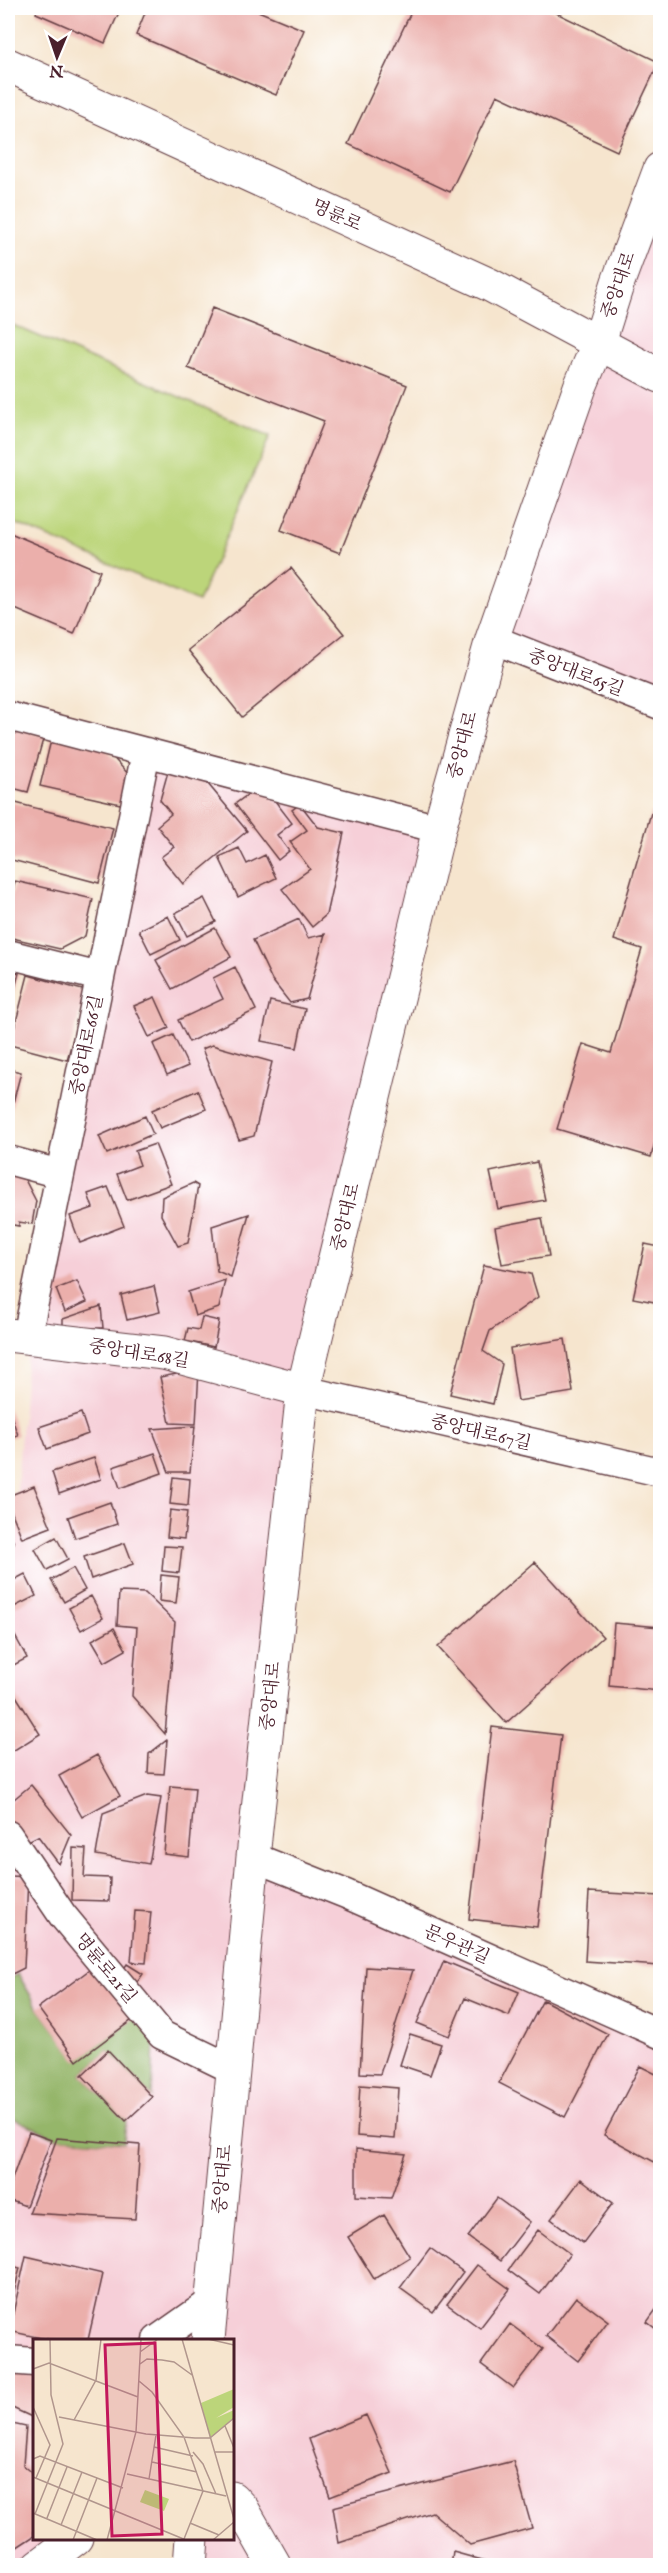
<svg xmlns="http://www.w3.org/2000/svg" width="668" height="2573" viewBox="0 0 668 2573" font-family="'IM FELL English','Noto Serif KR',serif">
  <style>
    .built { fill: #f6cfd8 }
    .green { fill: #bcd57a; stroke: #837a52; stroke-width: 1.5 }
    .forest { fill: #95b66a; stroke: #706a4a; stroke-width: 1.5 }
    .building { fill: #ebafab }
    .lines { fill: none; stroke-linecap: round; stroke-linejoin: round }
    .minor-casing { stroke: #643d43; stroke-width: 31 }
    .tertiary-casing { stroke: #643d43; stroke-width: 35 }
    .secondary-casing { stroke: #643d43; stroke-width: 35 }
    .minor { stroke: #fff; stroke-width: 28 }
    .tertiary { stroke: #fff; stroke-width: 33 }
    .secondary { stroke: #fff; stroke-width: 33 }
    .labels { text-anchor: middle; stroke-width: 5; stroke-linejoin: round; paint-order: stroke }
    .street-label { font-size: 18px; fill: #4a1f2b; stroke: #fff }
    .inset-road { fill: none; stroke: #b1968d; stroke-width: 1.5 }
    .view { fill: #c2185b; fill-opacity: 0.15; stroke: #c2185b; stroke-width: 3 }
    .inset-edge { fill: none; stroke: #4a1f2b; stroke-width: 3 }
  </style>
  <rect width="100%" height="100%" fill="#fff"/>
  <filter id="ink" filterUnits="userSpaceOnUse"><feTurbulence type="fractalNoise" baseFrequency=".0167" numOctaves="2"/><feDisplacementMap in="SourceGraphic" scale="12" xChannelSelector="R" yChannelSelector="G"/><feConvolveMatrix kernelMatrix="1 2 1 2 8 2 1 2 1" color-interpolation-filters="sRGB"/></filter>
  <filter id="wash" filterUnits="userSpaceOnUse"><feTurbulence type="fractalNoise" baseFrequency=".008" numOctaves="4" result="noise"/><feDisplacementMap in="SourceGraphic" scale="24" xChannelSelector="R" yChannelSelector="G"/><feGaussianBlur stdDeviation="1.35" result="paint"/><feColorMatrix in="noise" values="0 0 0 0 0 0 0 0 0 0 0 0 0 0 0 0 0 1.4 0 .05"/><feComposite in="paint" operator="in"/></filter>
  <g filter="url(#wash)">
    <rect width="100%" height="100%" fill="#f6e5ce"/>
    <!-- built -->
    <path class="built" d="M660 178V713L492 639Z
      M146 752 439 829 303 1390 257 1858 660 2035V2565H191L193 2539 232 2538V2340H34V2538L85 2539 46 2565 8 2566V1612L28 1338Z"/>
    <!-- green -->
    <path class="green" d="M8 323 270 436 198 602 8 520Z"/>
    <!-- forest -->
    <path class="forest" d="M18 1974 38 2008 77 2060 136 2017 154 2039 152 2097 108 2050 82 2075 126 2121 124 2143 57 2138 8 2116V1979Z"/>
    <g id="blocks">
      <!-- building -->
      <path class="building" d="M38 8H121L105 43 36 13Z
        M147 8H251L304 30 276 95 136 35Z
        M413 8H546L659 62 617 151 497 95 450 192 348 144Z
        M212 308 407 385 340 553 281 530 324 421 188 368Z
        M8 532 100 571 74 634 8 606Z
        M291 568 344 634 242 717 188 650Z
        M8 726 44 736 28 792 8 787Z
        M52 736 105 749 131 777 125 805 40 786Z
        M169 768 203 778 247 831 183 884 161 857 174 847 157 826 171 814 160 800Z
        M262 784 292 823 277 835 289 851 278 860 235 804Z
        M8 801 113 828 99 883 8 859Z
        M300 804 318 827 344 833 326 915 312 927 282 889 310 869 290 842 307 830 292 810Z
        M651 813 660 816V1124L651 1157 557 1129 583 1044 611 1053 642 949 614 940Z
        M239 848 247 864 265 855 276 878 238 897 219 857Z
        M15 881 93 899 85 936 60 949 8 937V911Z
        M204 898 216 922 187 936 175 913Z
        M168 916 180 940 151 954 139 930Z
        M299 919 308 938 325 934 307 999 290 1003 272 980 253 940Z
        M215 928 231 957 172 989 156 960Z
        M235 967 256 1010 189 1042 178 1020 223 999 213 978Z
        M8 970 19 973 8 1014Z
        M28 975 86 991 67 1060 10 1045Z
        M155 997 169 1028 149 1037 134 1006Z
        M270 1001 305 1009 297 1048 261 1041Z
        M173 1035 188 1066 167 1075 153 1044Z
        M212 1045 272 1062 254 1136 239 1140 202 1049Z
        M8 1069 21 1072 8 1122Z
        M198 1090 206 1109 160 1128 152 1110Z
        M145 1116 153 1134 107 1154 99 1136Z
        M155 1144 171 1184 127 1200 117 1174 140 1165 135 1151Z
        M537 1162 545 1200 498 1209 490 1172Z
        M8 1171 22 1174 36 1201 32 1224 19 1222V1226L8 1224Z
        M193 1183 198 1186 188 1243 178 1246 161 1215 162 1197Z
        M108 1187 124 1226 80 1243 70 1216 93 1208 88 1194Z
        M249 1214 231 1277 217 1271 212 1226Z
        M542 1218 549 1256 502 1264 495 1227Z
        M645 1244 660 1247V1303L633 1298Z
        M484 1265 531 1274 538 1297 490 1331 483 1351 502 1364 493 1404 450 1394Z
        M225 1280 219 1308 195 1316 188 1292Z
        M77 1281 87 1302 65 1312 56 1289Z
        M154 1286 160 1312 127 1320 121 1295Z
        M101 1306 103 1328H63V1319Z
        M202 1317 219 1321 214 1347 185 1341 188 1328 199 1330Z
        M565 1339 573 1392 518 1401 510 1348Z
        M199 1370 196 1424 170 1423 160 1377Z
        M8 1408 18 1435 8 1438Z
        M81 1413 88 1434 47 1449 39 1427Z
        M195 1426 190 1472H169L152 1429Z
        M155 1453 162 1473 120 1488 113 1467Z
        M94 1458 101 1479 59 1494 52 1472Z
        M173 1477 190 1479 188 1506 170 1504Z
        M34 1486 51 1527 22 1538 8 1503V1496Z
        M110 1502 117 1524 75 1538 68 1517Z
        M170 1510 187 1512 184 1539 167 1537Z
        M8 1530 14 1543 8 1547Z
        M56 1537 68 1559 47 1570 35 1549Z
        M125 1543 133 1564 91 1579 84 1557Z
        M164 1546 182 1547 179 1573 162 1571Z
        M535 1562 603 1637 506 1723 438 1647Z
        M73 1568 85 1590 64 1602 51 1580Z
        M25 1574 36 1596 8 1610V1583Z
        M161 1575 179 1577 176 1603 159 1601Z
        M119 1592 145 1593 175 1622 165 1734 132 1696 137 1627 117 1625Z
        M91 1596 103 1618 81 1630 69 1608Z
        M8 1623 27 1658 8 1668Z
        M614 1623 660 1627V1691L609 1686Z
        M114 1628 126 1650 105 1662 92 1640Z
        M11 1688 40 1734 8 1754V1691Z
        M492 1727 561 1735 537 1927 469 1919Z
        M167 1740 164 1774 148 1773 149 1754Z
        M97 1755 120 1796 82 1817 59 1776Z
        M31 1785 71 1835 59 1864 38 1836 24 1843 8 1821V1804Z
        M170 1786 195 1788 189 1857 164 1854Z
        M147 1796 161 1798 149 1864 96 1855 103 1813Z
        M73 1848 86 1849 84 1877 110 1878 109 1901 72 1900Z
        M11 1876 28 1877 24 1968 8 1976V1913Z
        M589 1892 660 1896V1966L585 1961Z
        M135 1911 151 1912 146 1963 131 1962Z
        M444 1961 519 1992 509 2016 465 1998 449 2036 417 2023Z
        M127 1964 143 1974 134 1987 119 1976Z
        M96 1965 136 2017 77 2061 38 2008Z
        M366 1967 413 1970 380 2074 360 2073Z
        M543 2000 608 2034 565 2117 499 2083Z
        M410 2034 441 2044 430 2075 400 2065Z
        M108 2050 152 2097 126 2121 82 2075Z
        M640 2066 660 2076V2165L604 2135Z
        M360 2085 398 2088 395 2139 357 2136Z
        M29 2132 51 2140 26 2206 8 2200V2190Z
        M57 2138 140 2145 135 2219 29 2213Z
        M356 2149 406 2154 391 2198 356 2196Z
        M581 2179 613 2203 583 2243 551 2219Z
        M497 2198 530 2222 500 2261 468 2237Z
        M384 2215 410 2257 374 2279 348 2237Z
        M538 2230 570 2254 540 2294 508 2270Z
        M430 2248 463 2272 433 2312 400 2288Z
        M26 2256 103 2274 88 2340H50L9 2331Z
        M8 2265 20 2268 13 2296 8 2294Z
        M477 2265 510 2289 480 2328 447 2304Z
        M576 2297 608 2321 578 2361 546 2336Z
        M660 2304V2332L647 2322Z
        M510 2324 543 2349 513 2388 481 2364Z
        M8 2371 34 2377V2418L8 2406Z
        M366 2415 392 2473 330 2497 309 2439Z
        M8 2423 26 2427 23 2465 34 2474V2536L8 2553Z
        M513 2461 532 2528 470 2545 432 2512 339 2543 333 2507Z
        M453 2552 500 2565 499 2566H451Z"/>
    </g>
  </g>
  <g filter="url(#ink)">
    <use href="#blocks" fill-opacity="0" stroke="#643d43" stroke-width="1.5"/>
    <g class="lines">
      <!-- minor casing -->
      <g class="minor-casing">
        <path id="minor" d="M492 639 660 705
          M8 716 439 829
          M8 954 100 977
          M8 1160 60 1174
          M27 1337 146 752
          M303 1390 660 1472
          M8 1835 63 1916 162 2035 232 2069
          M253 1857 346 1894 660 2034
          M157 2340 211 2302
          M8 2360 34 2362"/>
      </g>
      <!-- tertiary casing -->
      <g class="tertiary-casing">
        <path id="tertiary" d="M8 65 490 285 660 376
          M8 1335 164 1353 303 1390"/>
      </g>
      <!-- secondary casing -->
      <g class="secondary-casing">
        <path id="secondary" d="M208 2340 253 1857 303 1390 439 829 492 639 580 387 599 342 618 282 660 169
          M232 2498 243 2510 275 2566
          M39 2566 76 2538
          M190 2566 192 2538"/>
      </g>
      <!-- minor -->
      <use href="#minor" class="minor"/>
      <!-- tertiary -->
      <use href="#tertiary" class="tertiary"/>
      <!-- secondary -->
      <use href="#secondary" class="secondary"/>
    </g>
  </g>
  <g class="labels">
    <!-- street labels -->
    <g class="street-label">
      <text transform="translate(337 215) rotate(24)" y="6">명륜로</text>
      <text transform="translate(618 285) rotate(-71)" y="6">중앙대로</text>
      <text transform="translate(576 672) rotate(21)" y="6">중앙대로65길</text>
      <text transform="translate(462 745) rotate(-75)" y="6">중앙대로</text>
      <text transform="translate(86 1045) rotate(-78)" y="6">중앙대로66길</text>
      <text transform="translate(345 1217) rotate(-76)" y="6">중앙대로</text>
      <text transform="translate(139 1353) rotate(9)" y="6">중앙대로68길</text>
      <text transform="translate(481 1432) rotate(13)" y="6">중앙대로67길</text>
      <text transform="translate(270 1696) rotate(-84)" y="6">중앙대로</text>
      <text transform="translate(457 1944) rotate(24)" y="6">문우관길</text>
      <text transform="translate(106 1968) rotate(50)" y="6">명륜로21길</text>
      <text transform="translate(222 2179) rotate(-85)" y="6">중앙대로</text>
    </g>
  </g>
  <!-- overview -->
  <g transform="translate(33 2339)">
    <rect width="201" height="201" fill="#f6e5ce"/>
    <path d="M201 50V68L183 79 201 71V79L177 99 168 64ZM112 151 136 160 131 172 107 163Z" fill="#bcd57a"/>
    <path class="inset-road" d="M149 0 201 180M175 0 201 6M107 13 125 0M107 25 114 20 129 21 141 23 159 36M0 30 16 24 105 58M106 42 119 53 151 98 170 152 151 200M0 68 17 106 3 139M26 78 113 95 162 99H177L201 79M41 81 63 41 68 0M192 87 201 109M121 108 160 117M160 113 170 125 183 155M182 113H201M0 120 7 117 90 149M119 123 164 133M94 135 193 157M0 138 153 201M116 140 123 96M0 174 64 201M2 175 30 105 18 56 17 0M14 179 34 128M157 184 186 196M28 186 49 133M40 201 64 139M74 201 103 93 108 0M180 201 201 183"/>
    <path class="view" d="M122 4 129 195 79 197 72 6Z"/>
    <rect width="201" height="201" class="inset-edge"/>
  </g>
  <!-- margin -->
  <rect width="668" height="2573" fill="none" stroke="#fff" stroke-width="30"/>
  <!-- north arrow -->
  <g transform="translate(57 57) rotate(182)" stroke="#ffffff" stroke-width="4.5" paint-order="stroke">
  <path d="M0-4.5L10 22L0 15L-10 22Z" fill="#4a1f2b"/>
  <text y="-9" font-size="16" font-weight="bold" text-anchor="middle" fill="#4a1f2b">N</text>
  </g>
</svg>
